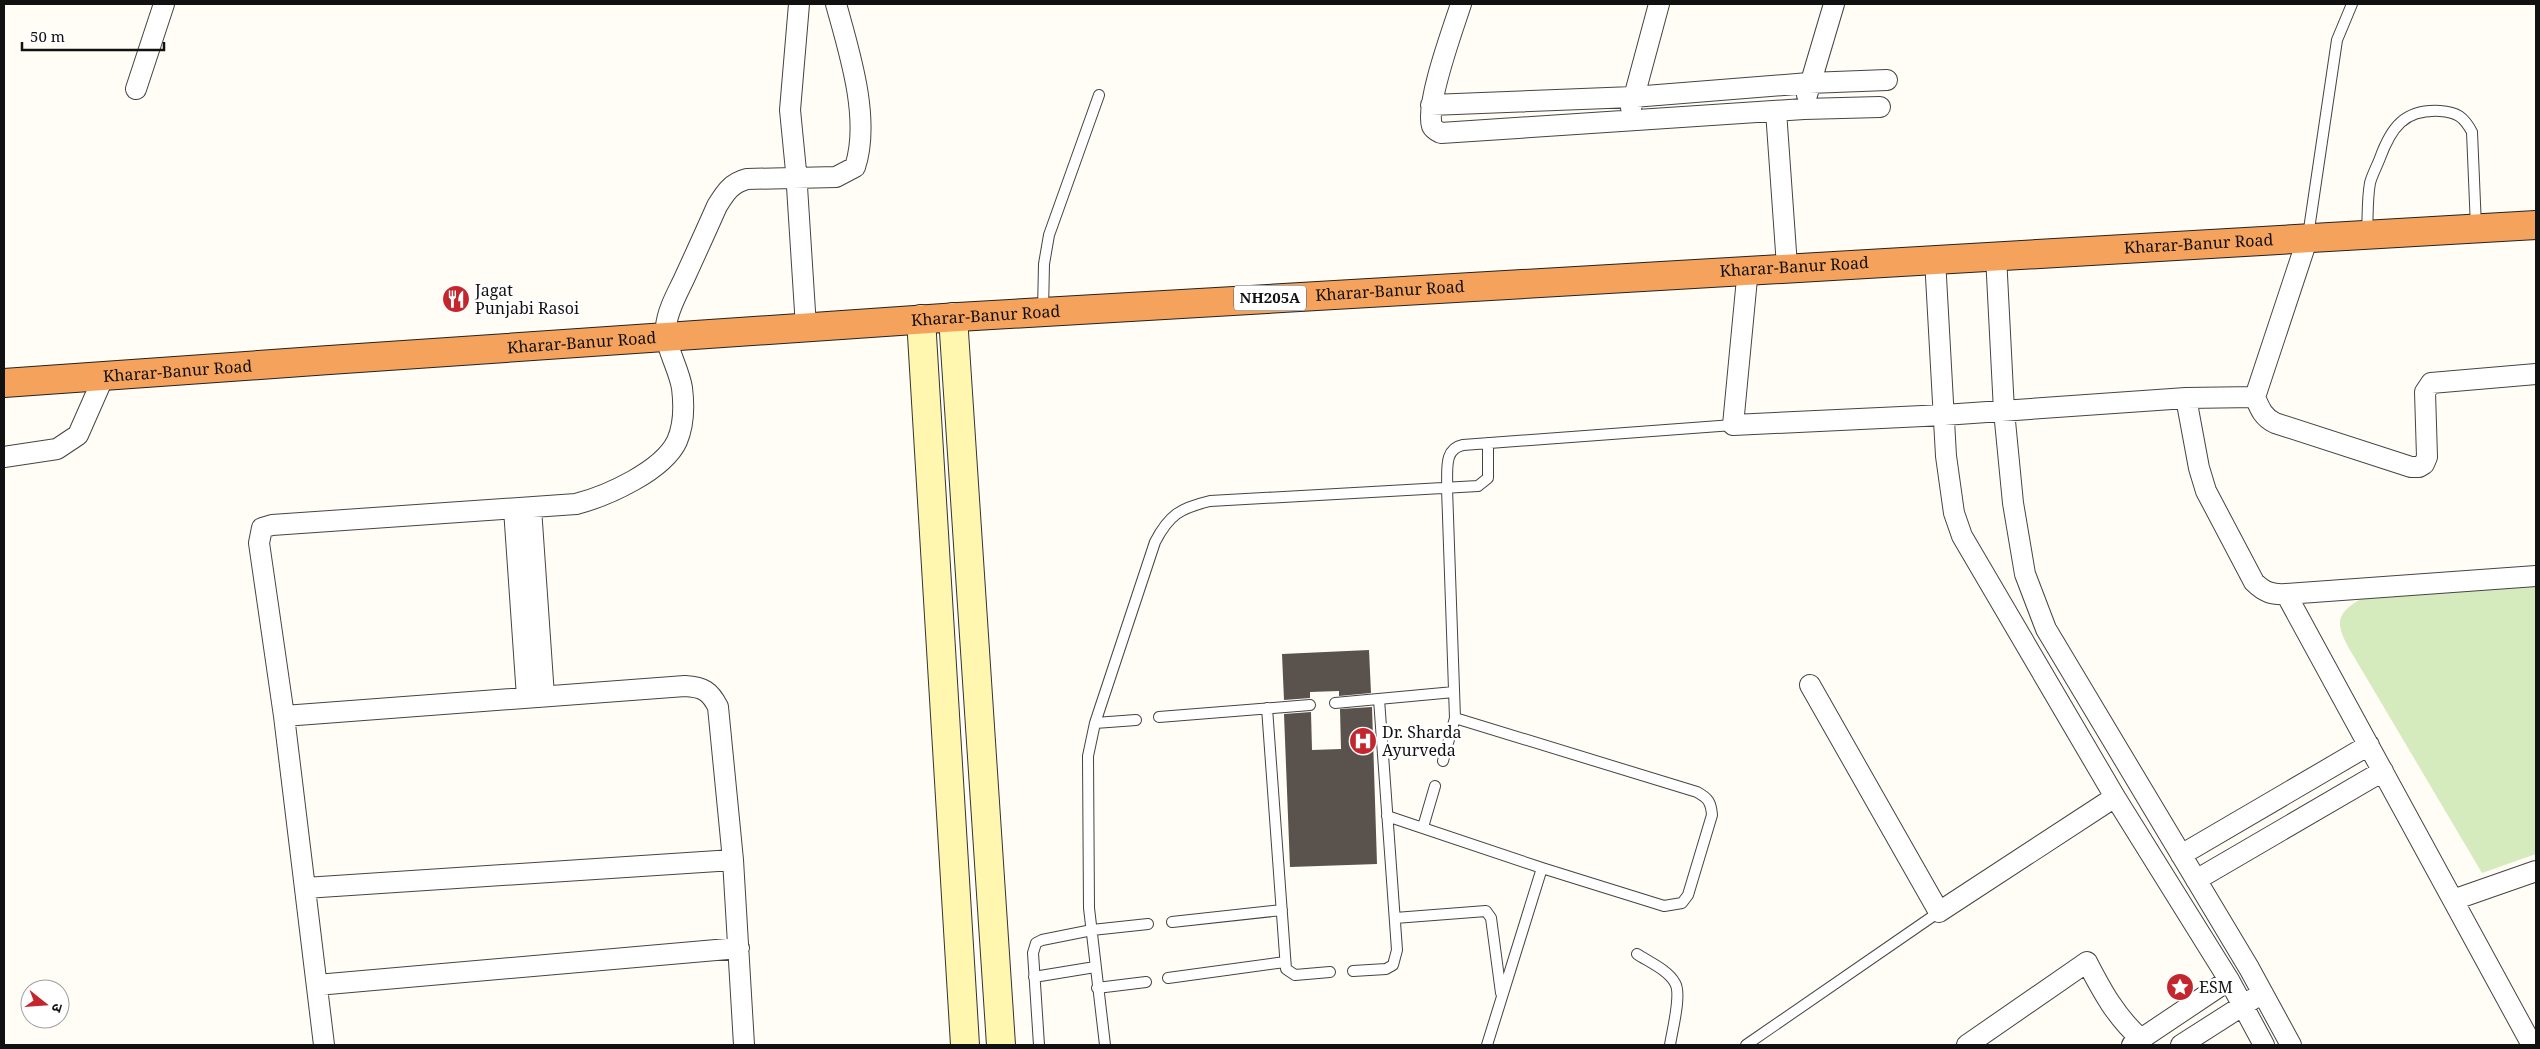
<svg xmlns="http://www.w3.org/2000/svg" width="2540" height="1049" viewBox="0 0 2540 1049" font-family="'Noto Serif','Noto Sans Devanagari',serif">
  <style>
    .green { fill: #d5ebbd }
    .building { fill: #5a524d }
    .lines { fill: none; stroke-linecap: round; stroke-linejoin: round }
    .lane-casing { stroke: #444; stroke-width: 12 }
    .street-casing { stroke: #444; stroke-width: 22 }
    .secondary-casing { stroke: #333; stroke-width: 30 }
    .highway-casing { stroke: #222; stroke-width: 30 }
    .lane { stroke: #fff; stroke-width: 10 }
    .street { stroke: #fff; stroke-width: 20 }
    .secondary { stroke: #fff6b0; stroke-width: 28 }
    .highway { stroke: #f5a25d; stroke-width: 28 }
    .labels { text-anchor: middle; stroke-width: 5; stroke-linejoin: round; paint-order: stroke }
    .shield { fill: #fff; stroke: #585858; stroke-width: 1 }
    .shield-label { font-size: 15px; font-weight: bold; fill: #111 }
    .street-label { font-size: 16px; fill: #111; stroke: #fff }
    .poi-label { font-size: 16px; fill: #111; stroke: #fff; text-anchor: start }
  </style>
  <rect width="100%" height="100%" fill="#fffdf5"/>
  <!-- green -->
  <path class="green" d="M2536 583V854L2482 873 2350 650C2334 622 2336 613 2364 597Z"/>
  <!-- building -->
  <path class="building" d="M1369 650 1371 693 1339 696V691L1310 692V698L1284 700 1282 654Z
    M1372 707 1377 864 1290 867 1284 714 1311 712 1312 750 1341 749 1340 709Z"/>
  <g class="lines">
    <!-- lane casing -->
    <g class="lane-casing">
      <path id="lane" d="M2367 233C2368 217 2367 199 2370 183 2372 175 2377 166 2380 158 2391 128 2404 109 2440 111 2457 112 2464 117 2472 132L2476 227
        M2308 236 2337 40 2352 4
        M1043 311 1044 264 1049 235 1099 95
        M1335 703 1454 692
        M1267 708 1286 969 1295 975 1330 972
        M1159 717 1310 705
        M1095 723 1136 720
        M1443 761 1455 718
        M1387 816 1542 868
        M1423 827 1435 786
        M1395 918 1486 911 1491 918 1501 993
        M1172 922 1282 910
        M1637 954C1649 962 1668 970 1675 983 1682 994 1672 1031 1670 1045
        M1353 971 1386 969 1393 965 1397 950 1379 699
        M1034 977 1095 967
        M1168 978 1285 962
        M1097 988 1146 982
        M1039 1045 1033 953 1036 943 1042 940 1092 930 1148 924
        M1105 1045 1089 908 1088 756 1095 723 1155 542C1169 515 1180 508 1210 501L1478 486 1488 478V443
        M1487 1045 1542 868 1664 906 1682 903 1688 895 1712 815C1711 802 1708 798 1697 792L1455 718 1447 488C1448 471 1443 449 1463 445L1733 425
        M1746 1045 1939 912"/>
    </g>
    <!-- street casing -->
    <g class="street-casing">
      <path id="street" d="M799 4 790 110 796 171 806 327
        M1461 4C1453 29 1425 104 1432 126 1434 130 1437 131 1441 133L1804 109 1880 107
        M136 89 164 4
        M1807 95 1834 4
        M1431 105 1633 97 1809 83 1887 80
        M1631 108 1659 4
        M1776 111 1787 266
        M1996 256 2004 411 2013 503 2025 574 2046 629 2249 968 2291 1045
        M1935 259 1946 456 1954 513 1962 536 2115 797 2229 980 2264 1045
        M1748 268 1733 425 1944 415 2186 398 2255 397C2260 409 2263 417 2275 423L2411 467H2419L2424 464 2427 457 2425 392 2431 383 2536 374
        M2255 397 2308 237
        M2186 398 2199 468 2206 491 2254 582C2264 592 2272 595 2286 594L2536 576
        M4 457 57 449 78 435 104 376
        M531 508 544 696
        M514 509 527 697
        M2286 594 2532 1045
        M1810 685 1939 912 2115 797
        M284 716 685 686C703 687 710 691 718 707L733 860 744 1045
        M2181 855 2369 745
        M2196 880 2383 771
        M305 888 733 860
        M2453 900 2536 871
        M317 985 739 948
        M324 1045 284 716 259 543 262 528 272 525 576 504C607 496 663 471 677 441 684 425 684 404 682 388 679 368 664 346 666 326 668 309 677 294 684 279 695 255 706 231 717 206 725 193 731 183 747 179L836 177 855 167C871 119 849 51 836 4
        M1967 1045 2087 962C2102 991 2116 1017 2141 1039
        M2132 1045 2229 980
        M2181 1045 2253 999"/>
    </g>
    <!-- secondary casing -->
    <g class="secondary-casing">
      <path id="secondary" d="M953 317 1001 1045
        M921 319 965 1045"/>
    </g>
    <!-- highway casing -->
    <g class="highway-casing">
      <g id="highway">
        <path id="s1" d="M4 383C322 361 640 337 958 317 1484 284 2010 253 2536 225"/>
      </g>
    </g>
    <!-- lane -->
    <use href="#lane" class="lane"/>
    <!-- street -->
    <use href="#street" class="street"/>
    <!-- secondary -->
    <use href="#secondary" class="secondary"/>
    <!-- highway -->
    <use href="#highway" class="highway"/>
  </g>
  <!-- icons -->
  <defs>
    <g id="restaurant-disc" transform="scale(1.4375)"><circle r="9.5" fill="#c4262e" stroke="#fff"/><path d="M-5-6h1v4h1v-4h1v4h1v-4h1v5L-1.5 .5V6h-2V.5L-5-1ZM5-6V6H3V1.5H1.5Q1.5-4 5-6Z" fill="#fff"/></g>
    <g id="hospital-disc" transform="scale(1.4375)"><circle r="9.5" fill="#c4262e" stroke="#fff"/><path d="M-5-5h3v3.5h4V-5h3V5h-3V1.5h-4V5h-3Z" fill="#fff"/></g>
    <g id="sight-disc" transform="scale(1.4375)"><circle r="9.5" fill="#c4262e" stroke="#fff"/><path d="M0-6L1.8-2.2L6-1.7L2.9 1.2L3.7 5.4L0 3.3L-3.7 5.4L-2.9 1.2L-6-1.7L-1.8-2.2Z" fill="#fff"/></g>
  </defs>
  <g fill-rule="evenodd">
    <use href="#restaurant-disc" x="456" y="299"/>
    <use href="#hospital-disc" x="1363" y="741"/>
    <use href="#sight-disc" x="2180" y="987"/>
  </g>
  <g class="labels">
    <!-- shield labels -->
    <rect class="shield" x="1234" y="285.5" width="72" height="25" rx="4"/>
    <g class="shield-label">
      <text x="1270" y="303">NH205A</text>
    </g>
    <!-- street labels -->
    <g class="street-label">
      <text dy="6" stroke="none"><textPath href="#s1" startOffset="2199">Kharar-Banur Road</textPath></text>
      <text dy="6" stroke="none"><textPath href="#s1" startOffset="1794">Kharar-Banur Road</textPath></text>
      <text dy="6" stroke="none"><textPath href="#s1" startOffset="1389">Kharar-Banur Road</textPath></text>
      <text dy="6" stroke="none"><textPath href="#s1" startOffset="984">Kharar-Banur Road</textPath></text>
      <text dy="6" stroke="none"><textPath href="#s1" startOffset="579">Kharar-Banur Road</textPath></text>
      <text dy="6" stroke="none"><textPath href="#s1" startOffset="174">Kharar-Banur Road</textPath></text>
    </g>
    <!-- poi labels -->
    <g class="poi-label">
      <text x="475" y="296">Jagat<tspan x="475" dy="18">Punjabi Rasoi</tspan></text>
      <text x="1382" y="738">Dr. Sharda<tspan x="1382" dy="18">Ayurveda</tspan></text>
      <text x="2199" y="993">ESM</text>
    </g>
  </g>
  <!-- border -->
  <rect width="2540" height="1049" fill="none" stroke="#111111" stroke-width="10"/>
  <!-- north arrow -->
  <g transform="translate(45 1004) rotate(107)"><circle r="24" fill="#ffffff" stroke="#a0a0a0"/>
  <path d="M0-4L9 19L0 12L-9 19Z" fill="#c4262e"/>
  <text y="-8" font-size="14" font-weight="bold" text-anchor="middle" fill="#111111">उ</text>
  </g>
  <!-- scale -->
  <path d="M22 42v8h142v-8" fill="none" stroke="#111111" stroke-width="2.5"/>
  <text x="30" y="42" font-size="15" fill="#111111" stroke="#ffffff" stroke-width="4" paint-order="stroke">50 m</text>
</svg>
